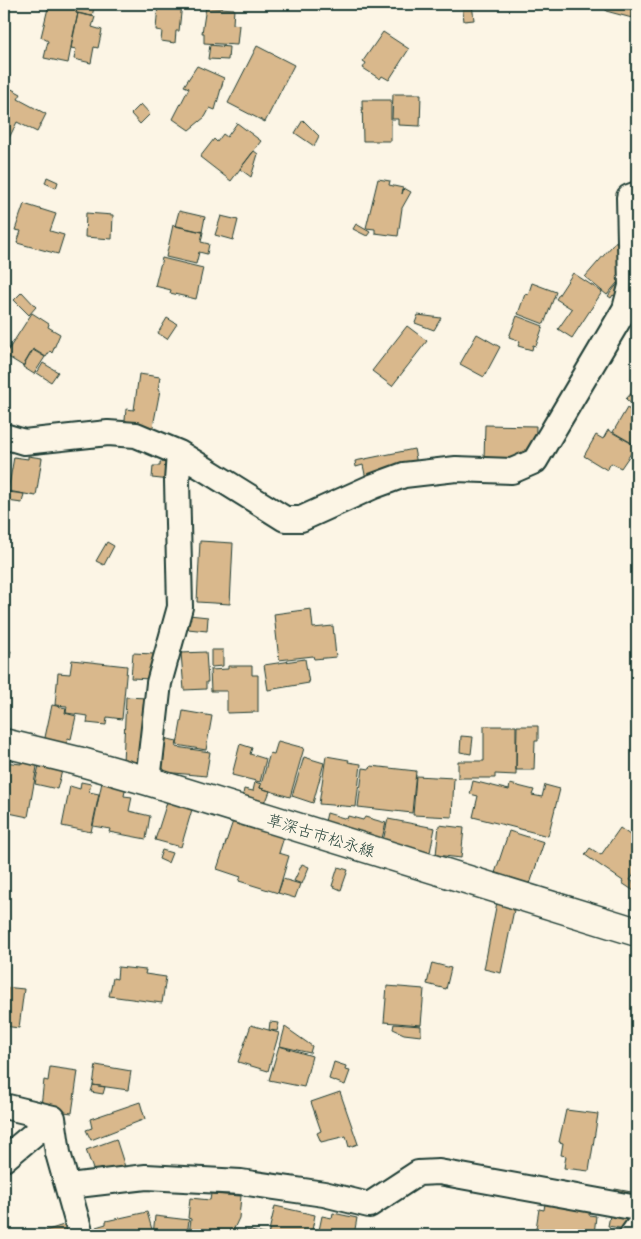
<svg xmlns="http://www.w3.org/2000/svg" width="641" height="1239" viewBox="0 0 641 1239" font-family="Dekko,'Klee One',sans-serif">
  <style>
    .building { fill: #d9b88c; stroke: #1f3d34 }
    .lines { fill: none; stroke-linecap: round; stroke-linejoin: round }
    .street-casing { stroke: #1f3d34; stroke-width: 28 }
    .secondary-casing { stroke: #1f3d34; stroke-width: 31 }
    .street { stroke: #fcf5e5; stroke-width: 24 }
    .secondary { stroke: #fcf5e5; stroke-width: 28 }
    .labels { text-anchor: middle; stroke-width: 4.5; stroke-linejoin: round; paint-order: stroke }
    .street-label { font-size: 16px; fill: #1f3d34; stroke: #fcf5e5 }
  </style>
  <rect width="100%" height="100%" fill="#fcf5e5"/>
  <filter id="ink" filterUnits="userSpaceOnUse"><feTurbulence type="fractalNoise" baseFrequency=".02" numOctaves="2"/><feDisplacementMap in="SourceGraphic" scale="10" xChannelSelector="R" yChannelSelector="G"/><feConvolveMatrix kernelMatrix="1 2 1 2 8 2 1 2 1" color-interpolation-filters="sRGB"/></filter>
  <g filter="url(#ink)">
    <!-- building -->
    <path class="building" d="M49 4 77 9 76 13H78L68 63 44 58 48 41 41 37Z
      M53 4H95L92 16 76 13 77 9Z
      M158 4H182L179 31H176L175 43 161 41 162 31 156 30Z
      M370 4H407V5L370 9Z
      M462 4H472L474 20 464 21Z
      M608 4H636L632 18 606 11Z
      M206 7 234 9 233 24 239 25 237 45 204 43V33H202Z
      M78 13 95 17 92 27 102 30 98 48 94 47 91 63 74 59 76 49 71 48 72 40Z
      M383 32 409 49 389 80 382 76 380 79 363 68 366 63 363 61Z
      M210 45 229 47 228 60 208 59Z
      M257 46 294 65 265 122 228 103Z
      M197 66 224 78 215 110 210 108 205 117 189 130 173 119 189 88 184 86Z
      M4 85 21 94 18 99 46 114 37 132 17 122 7 142 4 140Z
      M393 94H421L420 126 398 125V119H392Z
      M362 100H391V141H363Z
      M141 104 150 114 140 124 131 114Z
      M303 120 319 136 314 146 295 133Z
      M237 123 261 141 231 181 200 157 214 139 217 142 223 134 227 137Z
      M254 151 258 154 251 177 240 169Z
      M47 177 58 182 56 188 45 183Z
      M378 179 390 181 389 185 403 188 402 194 404 188 411 192 402 208 398 236 375 233V229L366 228Z
      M24 204 56 214 50 231 64 235 58 254 17 243 21 231 15 230Z
      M179 211 205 217 202 232 175 226Z
      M86 213 113 215 112 239 85 237Z
      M221 216 238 220 233 240 215 235Z
      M356 224 370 232 367 236 353 229Z
      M173 225 203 232 201 242 209 244 207 254 199 252 196 264 166 257Z
      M618 239 637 242V259L607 295 585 277Z
      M162 258 203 268 196 299 170 293 171 290 155 286Z
      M630 268 624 303 613 295 611 298 608 296Z
      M573 273 602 292 572 338 558 329 572 309 556 299Z
      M532 283 556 292 544 324 518 314 525 294 528 295Z
      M22 292 36 307 29 315 14 300Z
      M32 313 49 324 48 327 60 334 52 353 50 351 46 357 33 349 23 366 5 355Z
      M418 315 441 318 434 330 415 323Z
      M517 316 543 326 536 346 533 345 532 350 518 346 520 341 509 337Z
      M167 318 177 324 167 339 158 333Z
      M407 326 427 341 392 386 372 371Z
      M477 334 500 347 484 377 460 364Z
      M33 350 45 357 34 374 23 367Z
      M43 363 58 372 51 382 37 373Z
      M139 374 160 377 158 390H160L151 437 125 420 126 409 134 410Z
      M637 387V409L626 399Z
      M627 408 637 414V446L613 432Z
      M485 425 536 426 535 461 484 459Z
      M608 430 636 446 621 468 611 463 607 470 584 456 596 435 603 439Z
      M414 449 418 469 369 493 363 465 356 467 355 461Z
      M28 456 42 458 36 496 8 491 14 457 28 459Z
      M160 462 180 464 179 481 152 478 153 466H160Z
      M8 492 24 494 22 503 7 501Z
      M200 541 233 543 230 604 197 602Z
      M107 542 114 546 104 565 96 561Z
      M311 609 313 628 333 626 336 657 314 659 313 656 279 660 274 614Z
      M189 615 208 617 207 631 188 629Z
      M4 649 11 651 6 669 4 668Z
      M211 650H223V666L211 667Z
      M206 652 208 682H206V689L184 690 181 653Z
      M133 653 154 654 151 679 131 678Z
      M305 659 309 683 268 690 264 665Z
      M72 660 127 666 122 719 107 717 106 725 87 723 88 716 66 713 67 706 55 705 58 673 70 674Z
      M228 666H252V675H258V712L227 713V691H211L210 670 228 669Z
      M126 697 147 698 143 764 123 762Z
      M52 705 66 708 65 713 76 716 71 739 68 738 66 747 44 742Z
      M183 711 212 716 206 750 177 745Z
      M484 726H516V775L495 774V778H458V761H484Z
      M517 726H538V741H535L534 770H516Z
      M461 736 473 737 471 754 460 752Z
      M163 738 177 741 176 747 210 752 206 776 164 772V769L158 768Z
      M278 741 304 748 290 797 260 788 270 753 274 754Z
      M240 744 252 748 250 754 266 759 260 782 232 775Z
      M326 756 349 760 348 762 361 764 356 807 319 804Z
      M22 757 38 761 28 817 4 812V762L21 764Z
      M304 757 324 763 313 803 292 796Z
      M39 765 62 771 57 789 35 784Z
      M371 766 416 771 412 813 358 807 363 768 370 769Z
      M416 776 454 778 452 817 413 815Z
      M473 781 509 790 510 784 534 790 532 795 542 797 545 785 560 789 548 836 473 817 478 796 470 794Z
      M81 782 91 784 89 792 99 794 91 832 62 826 70 786 80 789Z
      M102 782 126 786 124 796 132 797 129 811 150 816 146 839 109 832 110 829 93 826Z
      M255 782 261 784 260 788 270 791 267 799 258 805 242 800 244 789 253 791Z
      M168 799 193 806 181 847 155 840Z
      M327 813 347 819 348 816 363 820 365 817 386 823 381 842 324 826Z
      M388 819 435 828 429 857 382 845Z
      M233 821 284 837 279 853 289 856 278 893 239 881 241 877 217 869Z
      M439 825 464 828 461 858 436 855Z
      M620 828 637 840V874L635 873 630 880 637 885 634 891 622 883 623 881 585 855 590 848 601 855Z
      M509 831 544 842 530 884 495 873Z
      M162 850 172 853 168 863 159 859Z
      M302 864 309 867 302 884 294 881Z
      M338 867 348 870 341 890 332 886Z
      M283 879 300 884 295 898 278 893Z
      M497 902 515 905 501 973 484 969Z
      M432 963 451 968 446 989 427 984Z
      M118 967 146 970 145 974 166 977 162 1003 109 996 113 978 117 979Z
      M387 986 424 989 421 1025 384 1022Z
      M4 987 24 989 19 1028 4 1026Z
      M270 1022 279 1023 277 1031 269 1030Z
      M394 1024 421 1026V1036L404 1034 393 1029Z
      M251 1025 279 1033 268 1071 238 1062Z
      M285 1027 312 1046 310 1053 280 1046Z
      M279 1046 312 1056 304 1087 269 1080Z
      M334 1062 346 1066 345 1070 350 1071 345 1085 329 1079Z
      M96 1065 131 1071 128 1090 93 1085Z
      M50 1067 78 1071 72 1113 48 1110 41 1106 44 1080 48 1081Z
      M93 1085 105 1087 103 1094 91 1092Z
      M340 1092 358 1144 349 1147 346 1136 321 1142 317 1133 321 1131 311 1102Z
      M140 1102 145 1119 91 1140 86 1130 92 1128 90 1119Z
      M566 1110 598 1114 589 1171 564 1168 566 1156 561 1155 563 1143 559 1142Z
      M116 1139 127 1173 98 1183 86 1150Z
      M615 1189 637 1193V1231L608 1226Z
      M547 1190 592 1195 589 1215 596 1216 594 1235H535L539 1209 544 1210Z
      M211 1194 241 1196 239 1218 231 1235H189L191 1219 188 1218 190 1198 210 1200Z
      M275 1206 315 1215 311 1235H246L247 1230 268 1235Z
      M147 1212 153 1233 145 1235H98L96 1227 106 1224V1221Z
      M333 1213 357 1218 354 1235H318L322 1216 332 1218Z
      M155 1216 189 1220 187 1235H153Z
      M76 1221 80 1235H46L45 1231Z"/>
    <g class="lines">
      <!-- street casing -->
      <g class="street-casing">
        <path id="street" d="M4 436 24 442 108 433 136 435 179 453 285 519H301L374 486 404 475 456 469 512 471 535 461 625 309 631 286 629 197 637 194
          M148 781 159 683 180 607 177 481 179 453
          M4 1106 53 1118
          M53 1118 58 1153 81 1235
          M4 1159 53 1118
          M69 1186 146 1177 241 1182 324 1194 369 1205 418 1173 439 1172 637 1208
          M632 1235 637 1228"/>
      </g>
      <!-- secondary casing -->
      <g class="secondary-casing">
        <path id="secondary" d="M4 743 78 761 148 781 637 932"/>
      </g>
      <!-- street -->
      <use href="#street" class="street"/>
      <!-- secondary -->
      <use href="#secondary" class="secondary"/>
    </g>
  </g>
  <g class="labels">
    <!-- street labels -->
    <g class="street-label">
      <text transform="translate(321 835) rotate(17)" y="6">草深古市松永線</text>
    </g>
  </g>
  <!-- margin -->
  <rect width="641" height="1239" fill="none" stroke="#fcf5e5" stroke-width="20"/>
  <rect x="10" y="10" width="621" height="1219" fill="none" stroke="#1f3d34" stroke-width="2" filter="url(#ink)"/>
</svg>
